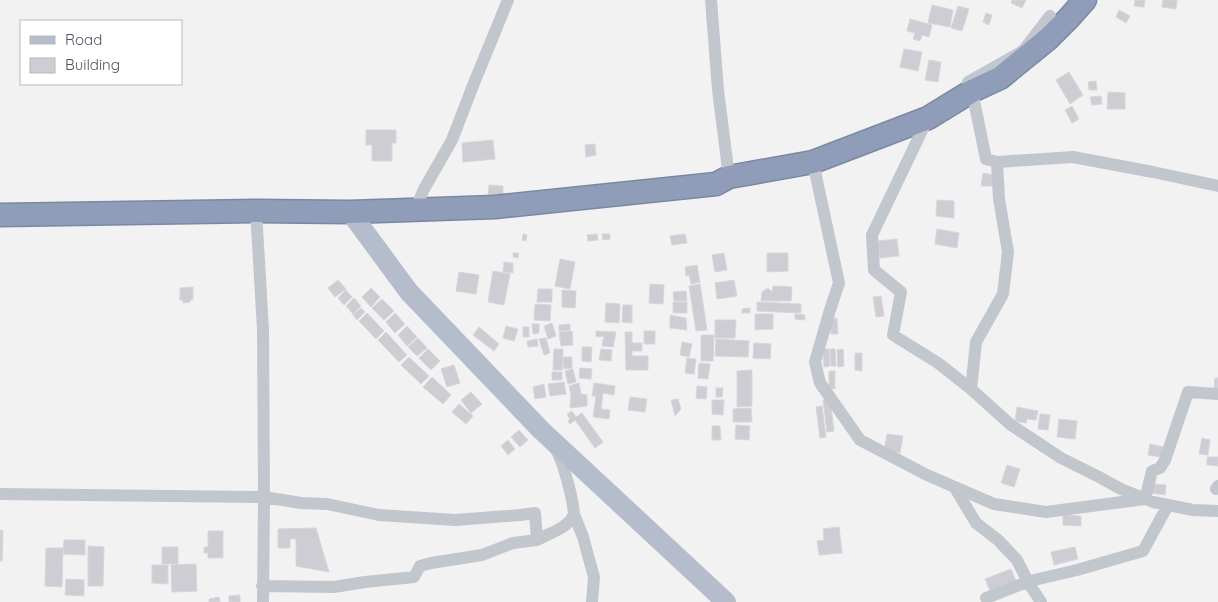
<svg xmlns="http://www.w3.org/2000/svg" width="1218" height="602" viewBox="0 0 1218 602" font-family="Quicksand,sans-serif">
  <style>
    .building { fill: #cdcdd3; stroke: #d6d7dc }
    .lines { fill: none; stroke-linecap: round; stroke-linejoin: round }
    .highway-casing { stroke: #7b88a5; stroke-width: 25 }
    .street { stroke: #c2c7ce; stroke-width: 12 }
    .primary { stroke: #b5bdcc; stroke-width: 20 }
    .highway { stroke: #909db9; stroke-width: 22 }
  </style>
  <rect width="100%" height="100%" fill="#f3f2f2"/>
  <!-- building -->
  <path class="building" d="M1012 0H1026L1022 8 1011 3Z
    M1135 0H1145L1144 7 1134 6Z
    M1163 0H1177L1176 9 1162 7Z
    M932 5 953 10 950 27 928 23Z
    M958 6 969 9 962 31 951 28Z
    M1119 10 1130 16 1126 23 1116 17Z
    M986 13 992 15 989 25 983 22Z
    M910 19 932 25 929 37 922 35 920 41 913 39 915 33 907 31Z
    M904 49 922 52 918 71 900 67Z
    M929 60 941 62 938 82 925 80Z
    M1069 72 1083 95 1070 104 1056 80Z
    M1096 81 1097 90H1089L1088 82Z
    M1108 92 1125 93V109H1107Z
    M1101 96 1102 104 1092 105 1090 97Z
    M1072 106 1079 119 1072 123 1065 110Z
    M366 130H396V143H392V161H372V145H366Z
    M493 140 495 159 463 162 462 143Z
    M595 144 596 155 586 157 585 145Z
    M983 173 993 175 992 186H981Z
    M489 185 503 186V198L488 197Z
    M937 200 954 201V218L936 216Z
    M937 229 959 233 957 248 935 244Z
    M523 234 527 235 526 241 522 240Z
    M597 234 598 240 588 241 587 235Z
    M602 234H610V239L603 240Z
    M685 234 687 243 672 245 670 236Z
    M897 239 899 256 880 258 878 241Z
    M513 253H519L518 258 513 257Z
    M724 253 727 270 715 272 712 255Z
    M767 253H788V271L767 272Z
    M560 259 575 262 570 289 555 286Z
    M504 262 513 263V273L503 272Z
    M697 265 700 282 691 284 689 275 686 276 685 267Z
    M493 271 510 274 504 305 488 302Z
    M459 272 479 275 476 294 456 291Z
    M338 280 346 289 335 297 328 288Z
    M734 280 737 296 717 299 715 283Z
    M650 284 664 285 663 304 649 303Z
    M700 284 707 330 696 331 689 286Z
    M773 286 792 287 791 301H761L762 292 768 288 772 292Z
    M193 287V300H190V302L183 303V300H180V288Z
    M371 288 380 297 371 307 362 297Z
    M538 289H552V302H537Z
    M346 290 352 297 344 305 338 298Z
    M562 290 576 291 575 308 562 307Z
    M686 291 687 301H674L673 292Z
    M881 296 884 316 876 317 873 297Z
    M354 298 361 306 353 314 346 306Z
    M382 299 394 311 384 320 372 308Z
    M673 302H687V313H673Z
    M757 302 801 304V313L757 311Z
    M606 303 620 304 619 323 605 322Z
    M535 304 551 305 550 321 534 320Z
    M623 305H632V323L622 322Z
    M361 308 365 312 357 320 353 315Z
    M750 308V313H742V309Z
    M367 313 384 331 376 339 359 321Z
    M395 313 405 324 395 333 386 322Z
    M755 314H773V329L755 330Z
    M795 314 805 315V320L795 319Z
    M670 315 686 318 687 330 670 328Z
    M837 318 838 334H831L830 319Z
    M715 320H736L735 338H715Z
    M552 323 556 336 548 339 544 326Z
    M532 324H539V333L533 334Z
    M570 324V330L559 331V325Z
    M407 326 417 337 407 346 398 335Z
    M506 326 518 329 514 341 503 338Z
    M479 327 499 344 494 351 473 335Z
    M523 327H529V337H523Z
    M572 331 573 345 561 346 559 332Z
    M596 331 616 332 613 347 602 346 604 336 596 337Z
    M644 331H655V344H644Z
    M386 332 407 355 399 362 378 340Z
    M625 332H632V343H642V351H632V356H648V370H626Z
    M701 335H714L713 361H701Z
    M418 338 427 348 417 356 408 347Z
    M546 338 550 353 544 355 539 339Z
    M537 339 538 346 528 347 527 341Z
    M716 339 749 341 748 357 715 356Z
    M682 342 692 344 689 357 680 355Z
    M754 343 771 344 770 359 753 358Z
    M582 347H592L591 362 582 361Z
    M428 349 440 361 431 370 419 358Z
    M554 349H563L562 370H553Z
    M601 349 612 350 611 361 599 360Z
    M823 349H829L830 366 824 367Z
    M830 349H835L836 366H831Z
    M843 349 844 366 838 367 837 350Z
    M855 353H862V371L855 370Z
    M409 357 429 376 421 384 401 365Z
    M563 357H572V368L564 369Z
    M687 358 696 359 694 374 685 373Z
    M699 363 710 364 708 379 698 378Z
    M454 365 460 383 447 387 441 369Z
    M580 368 592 369 591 379 579 378Z
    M573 369 576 382 568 384 565 371Z
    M752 370V406L737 407V371Z
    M829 371H835V389H829Z
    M552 372H562V380H552Z
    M432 377 451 395 443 404 423 387Z
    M1215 378H1218V389H1214Z
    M564 382 566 394 550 396 548 384Z
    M579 383 581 394 587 395V406L570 408 571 395 569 386Z
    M594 383 615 386 614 395 603 393 601 409 610 410 609 419 593 417 596 396H592Z
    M544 384 546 397 535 399 533 387Z
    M697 386 707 387 706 399 696 398Z
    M716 388H723L722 397H716Z
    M471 392 482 404 471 413 461 400Z
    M630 397 647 399 645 412 628 410Z
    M678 399 681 409 675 416 671 400Z
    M830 399 834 431 827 432 823 400Z
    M712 400H724L723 415 712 414Z
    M459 404 473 416 466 424 452 412Z
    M822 406 826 437 820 438 816 407Z
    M1017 407 1038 411 1036 420 1027 419 1026 423 1015 421Z
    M751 408 752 422H733V409Z
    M572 411 576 417 582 413 603 442 595 448 575 420 570 424 568 421 570 419 567 414Z
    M1040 414 1050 415 1048 430 1038 429Z
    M1059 419 1077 421 1075 439 1057 437Z
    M736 425 750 426 749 440 735 439Z
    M712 426H720L721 440H712Z
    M519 430 528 440 520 447 511 437Z
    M887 434 903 436 900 453 884 451Z
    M1202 438 1210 440 1208 455 1199 454Z
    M508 440 515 449 508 455 501 446Z
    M1150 444 1163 447 1161 457 1148 455Z
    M1207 457H1218V466L1207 465Z
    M1007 465 1020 469 1014 487 1001 483Z
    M1152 484 1166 485 1165 495 1151 493Z
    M1063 515 1081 516V526L1063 525Z
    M839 527 842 553 819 555 817 541 824 540 823 529Z
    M316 528 329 572 296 566V539H290V548H278V529Z
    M0 530 3 531 2 561H0Z
    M208 531H223V558H208V553H204V547H208Z
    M64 540H85V555L63 554Z
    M88 546 104 547 103 586H88Z
    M162 547H178V564H162Z
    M1075 547 1078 559 1054 565 1051 552Z
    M46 548H63L62 587 45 586Z
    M196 564 197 591 172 592 171 565Z
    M152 565H168V584L152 583Z
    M1011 569 1016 581 990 591 985 579Z
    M66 579 84 580V596L65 595Z
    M240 595V602H229V596Z
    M219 597 220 602H209V599Z"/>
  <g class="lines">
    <!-- highway casing -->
    <g class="highway-casing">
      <path id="highway" d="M0 215 256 211 350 212 495 207 716 184 729 177 813 162 928 118 972 91 1000 78 1049 38 1068 19 1085 0"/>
    </g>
    <!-- street -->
    <path class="street" d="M711 0 718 90 729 177
      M968 82 1023 51 1050 16
      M968 94 972 91 986 159 997 162 999 199 1008 252 1003 294 976 342 971 389
      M928 118 872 235 874 270 901 292 893 335 938 363 971 389 1011 425 1061 458 1099 477 1121 489 1153 502 1193 510 1218 511
      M813 162 839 283 830 310 815 362 820 383 860 440 927 475 994 504 1046 512 1145 499 1152 471 1160 468 1165 460 1188 392 1218 394
      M997 162 1073 157 1153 172 1218 186
      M415 210 424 189 452 140 474 83 508 0
      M256 211 263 329 264 497 263 602
      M955 488 976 523 998 540 1017 560 1028 582 1041 602
      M1216 489 1218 486
      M0 494 264 497 301 503 327 504 379 515 455 520 520 515 535 513 537 540C549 533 569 528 574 514 573 499 563 460 555 448
      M574 514 583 537 594 577 592 602
      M262 586 334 587 365 582 414 577 420 566 431 563 482 555 513 543 537 540
      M986 598 1030 581 1077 570 1143 551 1168 505"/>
    <!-- primary -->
    <path class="primary" d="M350 212 409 292 541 430 726 602"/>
    <!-- highway -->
    <use href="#highway" class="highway"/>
  </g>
  <!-- legend -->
  <rect x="20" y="20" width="162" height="65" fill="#ffffff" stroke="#b7babe"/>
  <rect x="30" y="36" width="25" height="8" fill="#b5bdcc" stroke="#b7babe"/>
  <text x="65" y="45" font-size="15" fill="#4c525d">Road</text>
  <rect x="30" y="58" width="25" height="15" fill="#cdcdd3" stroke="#b7babe"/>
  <text x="65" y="70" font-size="15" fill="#4c525d">Building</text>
</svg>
